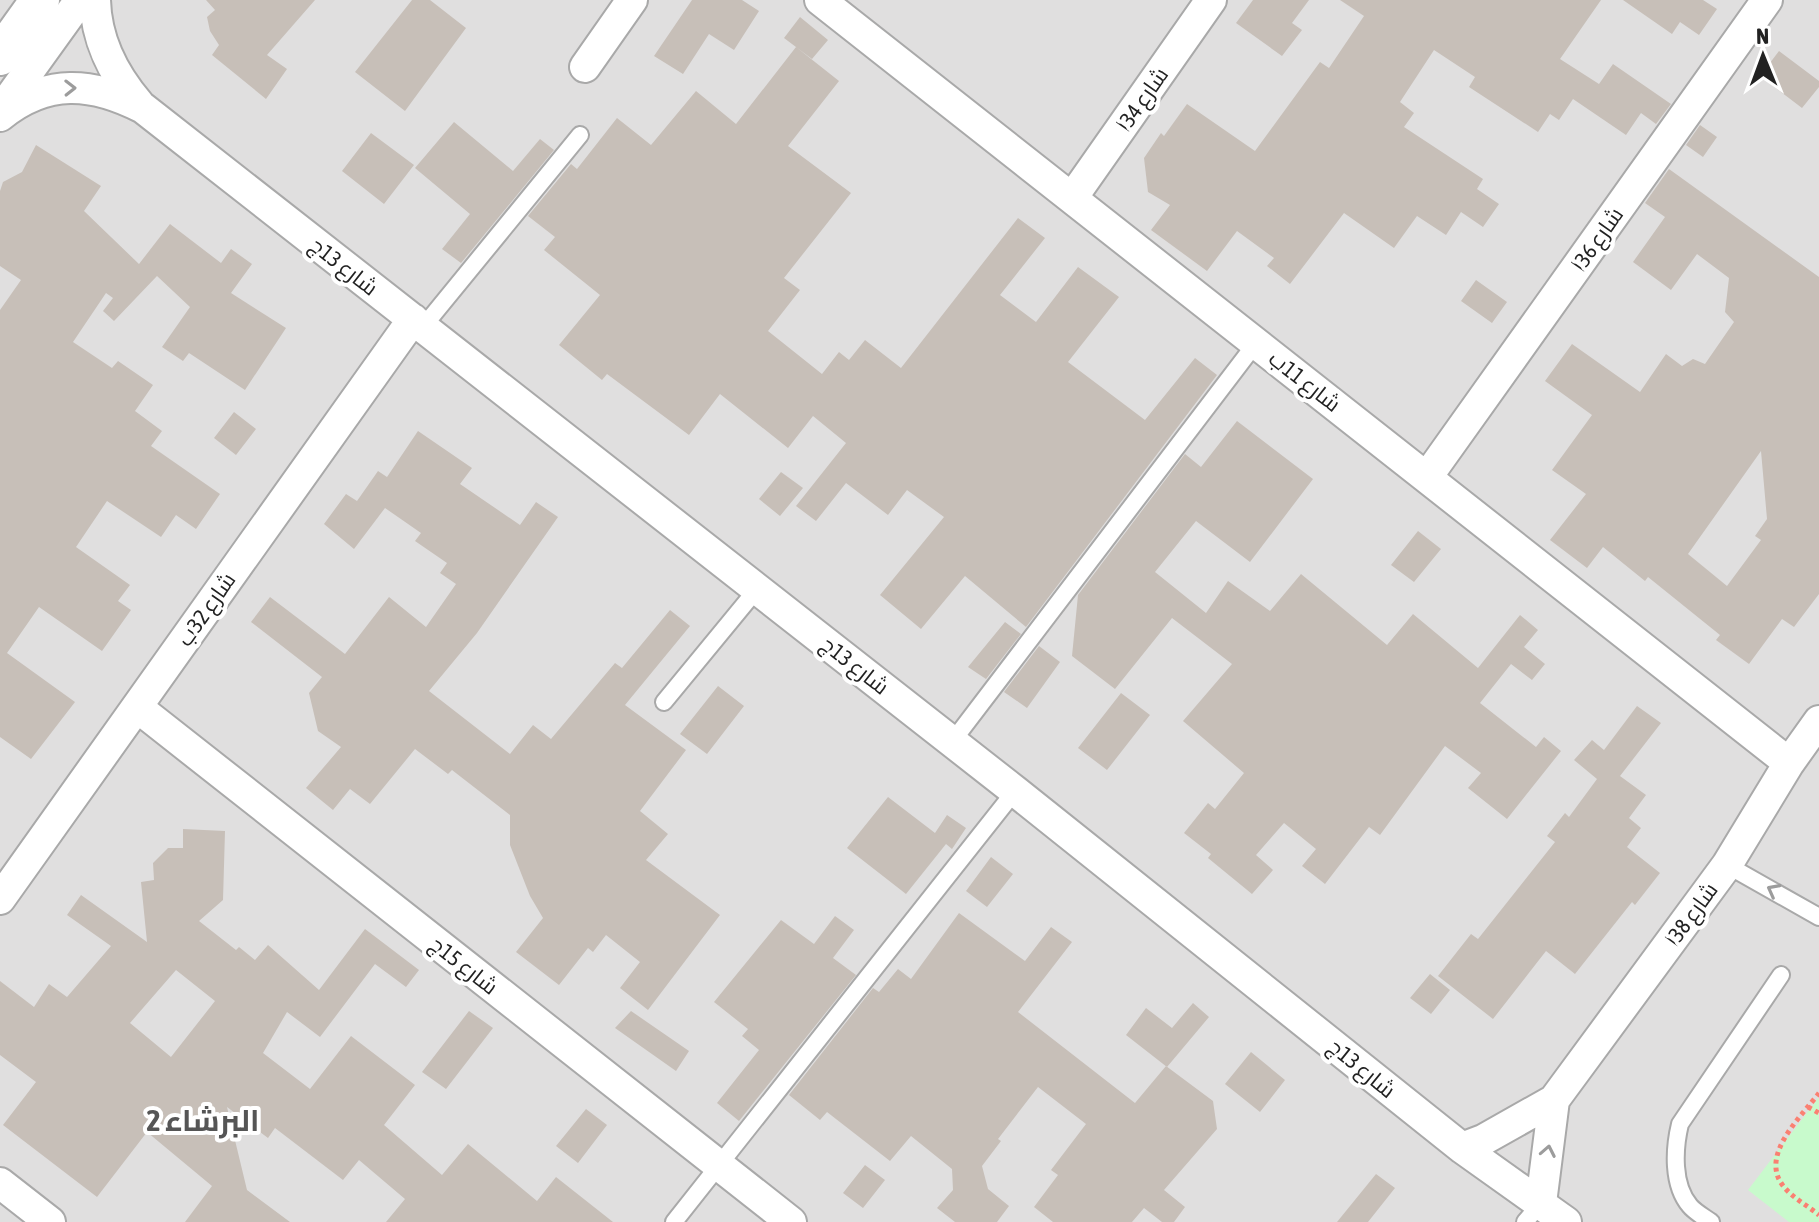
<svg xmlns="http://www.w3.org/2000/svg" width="1819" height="1222" viewBox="0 0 1819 1222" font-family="'Asap Condensed',Cairo,sans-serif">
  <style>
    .residential { fill: #e0dfdf }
    .park { fill: #c8facc }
    .building { fill: #c7bfb8; fill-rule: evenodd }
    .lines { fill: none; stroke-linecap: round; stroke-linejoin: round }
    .service-casing { stroke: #a9a9a9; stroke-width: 20 }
    .minor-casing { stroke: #a9a9a9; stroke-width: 34 }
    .tertiary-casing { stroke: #a9a9a9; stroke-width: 42 }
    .path { stroke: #fa8072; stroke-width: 5; stroke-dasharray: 4 4; stroke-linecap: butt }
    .service { stroke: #fff; stroke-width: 16 }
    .minor { stroke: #fff; stroke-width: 30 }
    .tertiary { stroke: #fff; stroke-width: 38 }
    .oneway { stroke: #9c9c9c }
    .labels { text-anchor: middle; stroke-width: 8; stroke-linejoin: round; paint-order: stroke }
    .street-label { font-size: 22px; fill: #222; stroke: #fff }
    .district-label { font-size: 30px; font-weight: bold; fill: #555; stroke: #fff }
  </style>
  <rect width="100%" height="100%" fill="#f2efe9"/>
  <!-- residential -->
  <path class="residential" d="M0 0H1819V1222H0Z"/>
  <!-- park -->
  <path class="park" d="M1819 1097V1222H1789L1748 1190Z"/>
  <!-- building -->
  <path class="building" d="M206 0H315L267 55 287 69 266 99 212 55 219 45 210 31 207 17 215 10Z
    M412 0H430L466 28 405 111 355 72Z
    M692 0H742L759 11 734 50 709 34 683 74 654 56Z
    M1253 0H1309L1292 23 1302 30 1282 56 1236 23Z
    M1340 0H1601L1560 59 1599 84 1613 64 1671 104 1656 124 1641 113 1626 135 1573 99 1559 120 1550 114 1538 132 1469 87 1475 77 1434 50 1400 102 1414 113 1404 127 1483 179 1477 189 1499 204 1483 227 1461 212 1446 235 1417 216 1394 248 1344 213 1290 284 1267 266 1274 258 1237 231 1207 271 1151 230 1170 205 1148 192 1144 158 1161 133 1164 136 1187 104 1255 151 1320 62 1329 68 1364 16Z
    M1623 0H1703L1717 9 1699 35 1680 22 1672 34Z
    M800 17 828 40 812 59 784 38Z
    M796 47 839 81 788 146 851 193 784 278 800 290 768 331 822 374 839 352 849 360 865 340 901 368 1018 218 1045 238 1000 295 1036 322 1078 267 1119 297 1068 362 1145 420 1195 358 1217 375 1026 627 965 576 921 629 880 595 944 517 907 490 888 515 846 483 816 521 796 506 846 443 813 416 788 448 720 394 689 435 607 374 602 380 559 345 600 295 544 250 555 237 528 216 571 164 577 169 617 118 651 145 696 91 736 124Z
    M1779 51 1819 81V87L1802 108 1760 76Z
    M454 122 513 171 540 139 554 150 461 263 442 249 470 214 415 168Z
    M1700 125 1717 137 1703 157 1686 145Z
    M371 133 414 165 384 204 342 171Z
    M36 145 101 186 84 211 139 264 170 224 221 263 231 249 252 264 231 293 286 328 245 390 189 353 183 361 162 347 190 307 157 276 114 321 103 311 113 298 106 293 73 342 112 368 118 361 153 385 135 411 162 431 151 446 220 494 196 529 176 515 161 537 107 501 76 547 130 585 118 601 131 610 102 651 39 607 7 653 75 702 31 759 0 737V310L21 280 0 266V191L3 182 22 172Z
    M1669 169 1819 277V594L1794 627 1782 619 1749 664 1716 640 1720 635 1648 577 1645 581 1603 547 1587 568 1550 540 1586 494 1552 470 1592 415 1545 381 1572 344 1640 392 1666 354 1682 366 1693 359 1705 364 1734 322 1725 312 1729 278 1697 254 1671 290 1633 262 1665 217 1645 203ZM1761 451 1767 519 1755 536 1761 540 1727 586 1688 554Z
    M1476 280 1507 302 1492 323 1461 301Z
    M234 412 256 429 236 455 214 438Z
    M1237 421 1313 479 1250 562 1196 521 1155 572 1206 613 1228 581 1270 611 1301 574 1387 645 1413 614 1478 668 1520 615 1538 630 1524 647 1545 664 1532 680 1511 664 1480 703 1536 747 1544 737 1561 751 1507 819 1468 788 1481 773 1445 746 1380 835 1369 827 1325 884 1302 866 1316 849 1284 823 1256 855 1273 870 1252 894 1208 858 1211 854 1184 833 1208 803 1215 809 1244 773 1183 721 1232 664 1172 618 1115 689 1072 656 1078 595 1185 454 1201 467Z
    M418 431 472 468 460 484 520 525 536 502 558 517 477 633 429 691 510 754 533 725 551 739 615 663 622 668 670 610 690 626 625 705 686 750 640 811 668 834 646 860 720 915 648 1010 620 988 640 962 606 935 593 952 588 948 559 985 516 952 543 918 530 896 510 845V815L452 770 448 774 415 749 370 804 350 789 333 810 306 788 341 747 318 731 309 693 322 677 251 622 270 597 345 654 389 597 426 627 456 584 440 573 447 563 415 541 421 533 385 508 354 549 324 524 346 494 357 501 378 471 387 477Z
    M781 472 803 488 780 516 759 499Z
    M1418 531 1441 549 1414 582 1391 565Z
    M1005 622 1021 634 986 679 968 667Z
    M1039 646 1060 662 1027 708 1004 692Z
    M718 686 744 706 707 754 680 734Z
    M1121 693 1150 715 1107 770 1078 748Z
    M1637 706 1661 723 1620 776 1646 795 1629 818 1641 828 1627 847 1660 873 1635 905 1632 902 1575 974 1546 951 1493 1019 1438 976 1471 934 1478 939 1555 842 1547 836 1565 813 1569 817 1597 779 1574 760 1592 740 1604 750Z
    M888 797 935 833 947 815 966 828 952 849 946 844 906 894 847 848Z
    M183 829 225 831 223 900 199 921 236 950 239 947 255 960 268 945 319 990 365 929 419 970 406 987 375 964 320 1037 287 1012 263 1053 310 1089 351 1036 415 1085 384 1125 442 1175 468 1144 537 1201 556 1177 613 1222H386L405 1199 359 1160 343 1180 275 1128 268 1138 227 1107 247 1190 290 1222H185L212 1186 147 1132 97 1197 3 1125 36 1082 0 1055V981L34 1007 49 984 67 997 111 946 67 915 81 895 147 942 141 882 154 880 153 863 168 848H183ZM176 970 215 1001 171 1057 130 1023Z
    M991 857 1013 874 987 907 966 891Z
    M959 913 1025 961 1051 927 1072 942 1018 1012 1135 1103 1166 1066 1213 1101 1217 1129 1164 1190 1185 1207 1174 1222H1162L1144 1208 1132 1222H1053L1034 1207 1058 1175 1051 1170 1086 1124 1038 1087 998 1139 1001 1141 982 1166 988 1189 1009 1206 997 1222H955L937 1208 953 1190 952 1169 911 1136 890 1161 827 1112 820 1120 789 1095 873 988 879 992 898 969 911 979Z
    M835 916 854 930 833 958 856 975 739 1121 717 1103 759 1050 742 1036 748 1029 714 1002 781 920 814 944Z
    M1430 974 1450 990 1431 1014 1410 998Z
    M1193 1003 1209 1017 1167 1067 1126 1035 1146 1008 1172 1028Z
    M469 1011 493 1028 446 1089 422 1072Z
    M631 1011 689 1051 676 1071 615 1028Z
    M1251 1052 1285 1080 1260 1112 1225 1084Z
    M586 1109 607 1125 578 1163 556 1146Z
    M865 1165 885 1180 863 1208 843 1193Z
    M1376 1174 1395 1188 1368 1222H1337Z"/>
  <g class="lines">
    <!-- service casing -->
    <g class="service-casing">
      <path id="service" d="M423 327 580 135
        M664 702 757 589
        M952 742 1256 343
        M1727 865 1819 917
        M674 1222 1015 791
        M1525 1222 1541 1203
        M1711 1222C1704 1217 1695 1212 1690 1206 1672 1185 1674 1149 1680 1124L1781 975"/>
    </g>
    <!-- minor casing -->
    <g class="minor-casing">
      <path id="minor" d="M95 0C96 39 114 75 139 104
        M820 0 1789 763
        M585 67 632 0
        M3 107 80 0
        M0 116C47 78 92 82 143 108L1015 791 1462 1148 1566 1222
        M1072 198 1211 0
        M1427 477 1767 0
        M137 707 791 1222
        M0 899 413 319
        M1462 1148 1483 1140 1554 1100 1727 865 1789 763 1819 721
        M0 1183 50 1222
        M1541 1203 1554 1100"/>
    </g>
    <!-- tertiary casing -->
    <g class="tertiary-casing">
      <path id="tertiary" d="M0 56 40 0"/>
    </g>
    <!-- path -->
    <path class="path" d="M1819 1093C1801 1117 1758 1156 1784 1187 1793 1198 1808 1206 1819 1215
      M1808 1107 1819 1113"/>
    <!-- service -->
    <use href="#service" class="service"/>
    <!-- minor -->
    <use href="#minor" class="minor"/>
    <!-- tertiary -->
    <use href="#tertiary" class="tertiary"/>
  </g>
  <!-- one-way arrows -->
  <defs><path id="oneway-chevron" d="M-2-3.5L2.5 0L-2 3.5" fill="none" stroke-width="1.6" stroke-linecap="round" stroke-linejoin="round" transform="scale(2)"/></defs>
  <g class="oneway">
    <use href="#oneway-chevron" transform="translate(70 88) rotate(-1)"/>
    <use href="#oneway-chevron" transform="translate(1773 890) rotate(-152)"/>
    <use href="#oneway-chevron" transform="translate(1548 1151) rotate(-79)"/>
  </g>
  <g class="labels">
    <!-- street labels -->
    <g class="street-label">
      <text transform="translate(1142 99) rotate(-55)" y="8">شارع 34ا</text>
      <text transform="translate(1597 239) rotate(-55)" y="8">شارع 36ا</text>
      <text transform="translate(344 266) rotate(38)" y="8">شارع 13ج</text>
      <text transform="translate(1305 381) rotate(38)" y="8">شارع 11ب</text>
      <text transform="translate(206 609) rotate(-55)" y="8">شارع 32ب</text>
      <text transform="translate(855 665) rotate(38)" y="8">شارع 13ج</text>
      <text transform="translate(1691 914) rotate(-54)" y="8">شارع 38ا</text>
      <text transform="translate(464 965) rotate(38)" y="8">شارع 15ج</text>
      <text transform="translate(1362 1068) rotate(39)" y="8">شارع 13ج</text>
    </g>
    <!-- district labels -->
    <g class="district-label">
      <text x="203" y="1131">البرشاء 2</text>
    </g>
  </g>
  <!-- north arrow -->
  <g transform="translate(1763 56) rotate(359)" stroke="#ffffff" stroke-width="6" paint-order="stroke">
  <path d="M0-6L14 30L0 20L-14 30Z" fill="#222222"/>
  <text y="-12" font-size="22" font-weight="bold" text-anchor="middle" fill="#222222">N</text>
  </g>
</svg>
